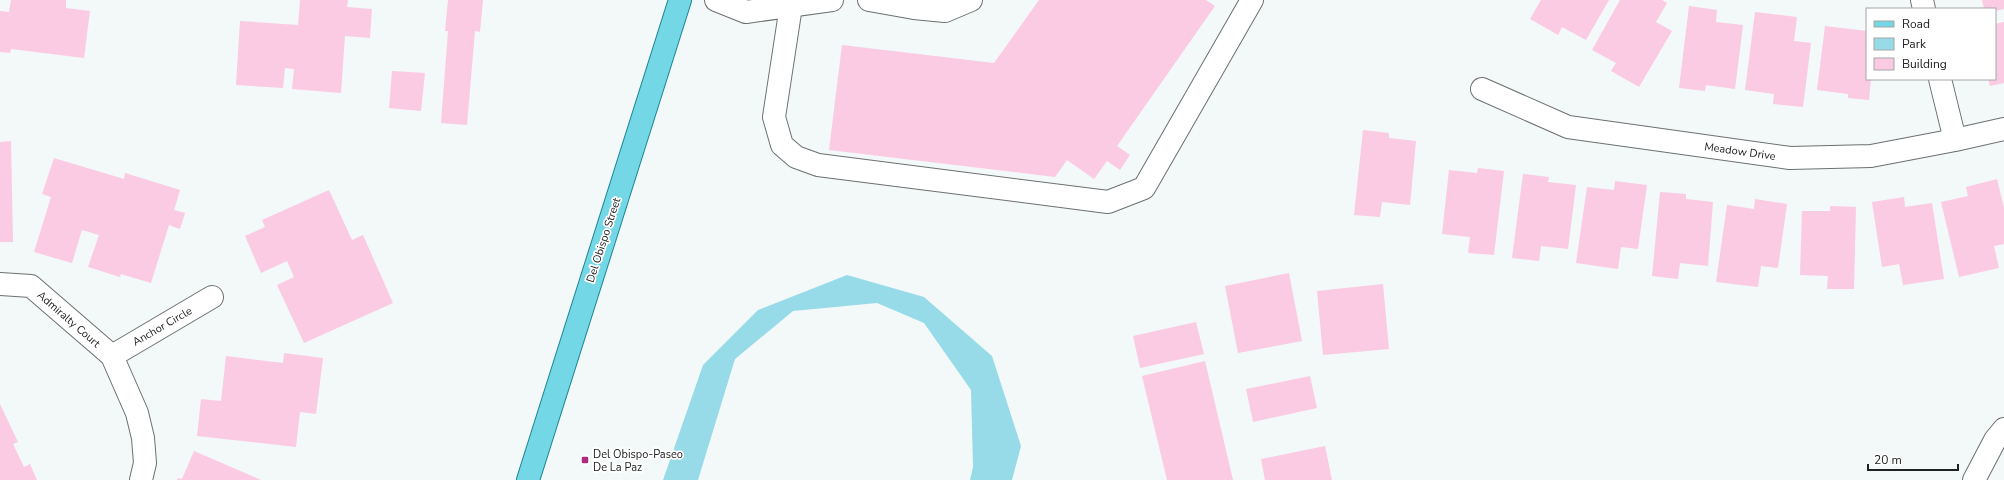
<svg xmlns="http://www.w3.org/2000/svg" width="2004" height="480" viewBox="0 0 2004 480" font-family="'Nunito Sans',sans-serif">
  <style>
    .green { fill: #97dbe8 }
    .building { fill: #facbe2 }
    .lines { fill: none; stroke-linecap: round; stroke-linejoin: round }
    .minor-casing { stroke: #6c7071; stroke-width: 24 }
    .major-casing { stroke: #1b8696; stroke-width: 24 }
    .minor { stroke: #fff; stroke-width: 22 }
    .major { stroke: #74d7e5; stroke-width: 22 }
    .poi-dot { fill: #ab2c7a; stroke: #fff; stroke-width: 1.5 }
    .labels { text-anchor: middle; stroke-width: 3.5; stroke-linejoin: round; paint-order: stroke }
    .street-label { font-size: 11px; fill: #202122; stroke: #fff }
    .poi-label { font-size: 11px; fill: #202122; stroke: #fff; text-anchor: start }
  </style>
  <rect width="100%" height="100%" fill="#f3f8f9"/>
  <!-- green -->
  <path class="green" d="M847 275 924 297 992 356 1021 446 1012 480H970L973 467 971 390 924 323 877 303 793 311 735 359 698 480H663L703 365 758 310Z"/>
  <!-- building -->
  <path class="building" d="M11 0H66V8L90 11 84 58 11 49 10 53 0 52V11L9 12Z
    M300 0H348L347 7 372 9 370 38 345 36 341 93 292 89 294 69 285 68 283 88 236 85 240 21 298 25Z
    M448 0H483L480 32 475 31 467 125 441 123 448 31H445Z
    M1039 0H1206L1215 6 1117 146 1130 155 1120 170 1107 161 1094 179 1067 160 1055 177 829 150 842 45 994 63Z
    M1541 0H1609L1586 40 1562 27 1558 35 1530 19Z
    M1620 0H1662L1667 3 1656 22 1672 31 1639 87 1611 71 1616 63 1592 50Z
    M1982 0H2004V9L1995 11V9H1984Z
    M1689 6 1717 10 1716 22 1743 25 1735 89 1706 85 1705 91 1679 88Z
    M1755 12 1797 17 1794 41 1811 43 1803 107 1773 104 1774 94 1745 90Z
    M2004 22V83L1990 86 1988 79H1995V24Z
    M1825 26 1867 31V79H1871L1869 100 1848 98V94L1817 90Z
    M392 71 425 73 421 111 389 108Z
    M1363 130 1389 133V138L1416 141 1410 205 1382 202 1380 217 1354 215Z
    M11 141 13 242H0V142Z
    M54 158 124 179 125 173 180 190 174 210 185 213 180 229 169 225 151 283 121 274 120 277 88 267 99 235 82 230 72 263 34 252 51 197 42 194Z
    M1478 168 1504 171 1494 255 1468 253 1470 237 1442 234 1449 170 1477 173Z
    M1523 174 1549 177 1548 182 1576 185 1568 249 1541 246 1539 261 1512 258Z
    M1997 179 2004 208V244L1994 246 1999 268 1959 277 1941 202 1968 196 1966 187Z
    M1615 181 1647 185 1638 249 1621 247 1618 269 1576 263 1587 187 1614 190Z
    M329 190 352 240 363 235 393 303 304 343 277 285 294 277 287 261 261 273 245 236 265 227 262 220Z
    M1660 192 1686 194V199L1713 202 1708 266 1680 263 1678 279 1652 276Z
    M1904 197 1905 207 1932 203 1944 279 1903 285 1899 264 1882 267 1872 202Z
    M1755 199 1787 204 1778 268 1761 266 1758 287 1716 282 1727 205 1754 209Z
    M1830 206 1856 207 1854 289H1827L1828 276 1800 275 1802 211H1830Z
    M1289 273 1302 341 1238 353 1225 286Z
    M1383 284 1389 349 1323 355 1317 291Z
    M1196 322 1204 354 1140 368 1133 336Z
    M284 353 323 358 316 414 300 412 296 447 197 436 201 399 221 401 226 356 283 363Z
    M1205 361 1233 480H1167L1142 376Z
    M1310 376 1317 408 1253 422 1246 389Z
    M0 404 18 442 13 444 24 467 30 464 37 480H0Z
    M1325 446 1332 480H1265L1261 459Z
    M194 451 261 480H177L178 478 182 479Z"/>
  <g class="lines">
    <!-- minor casing -->
    <g class="minor-casing">
      <path id="minor" d="M716 0 746 12 832 0
        M869 0 914 8 945 11 971 0
        M1922 0 1924 9
        M791 6 774 117 782 145 796 157 818 165 1108 202 1144 188 1252 0
        M1940 79 1955 140
        M1482 89 1568 127 1790 158 1871 156 1955 140 2004 129
        M0 284 31 286 112 356 137 413 143 438 145 463 141 480
        M112 356 212 297
        M1974 480 1995 440 2004 429"/>
    </g>
    <!-- major casing -->
    <g class="major-casing">
      <path id="major" d="M528 480 680 0"/>
    </g>
    <!-- minor -->
    <use href="#minor" class="minor"/>
    <!-- major -->
    <use href="#major" class="major"/>
  </g>
  <!-- markers -->
  <rect class="poi-dot" x="581" y="456" width="8" height="8" rx="2"/>
  <g class="labels">
    <!-- street labels -->
    <g class="street-label">
      <text transform="translate(1740 151) rotate(8)" y="4">Meadow Drive</text>
      <text transform="translate(603 240) rotate(-72)" y="4">Del Obispo Street</text>
      <text transform="translate(69 319) rotate(41)" y="4">Admiralty Court</text>
      <text transform="translate(162 326) rotate(-30)" y="4">Anchor Circle</text>
    </g>
    <!-- poi labels -->
    <g class="poi-label">
      <text x="593" y="458">Del Obispo-Paseo<tspan x="593" dy="13">De La Paz</tspan></text>
    </g>
  </g>
  <!-- legend -->
  <rect x="1866" y="8" width="130" height="72" fill="#ffffff" stroke="#a6a6a7"/>
  <rect x="1874" y="21" width="20" height="6" fill="#74d7e5" stroke="#a6a6a7"/>
  <text x="1902" y="28" font-size="12" fill="#202122">Road</text>
  <rect x="1874" y="38" width="20" height="12" fill="#97dbe8" stroke="#a6a6a7"/>
  <text x="1902" y="48" font-size="12" fill="#202122">Park</text>
  <rect x="1874" y="58" width="20" height="12" fill="#facbe2" stroke="#a6a6a7"/>
  <text x="1902" y="68" font-size="12" fill="#202122">Building</text>
  <!-- scale -->
  <path d="M1868 464v6h90v-6" fill="none" stroke="#202122" stroke-width="2"/>
  <text x="1874" y="464" font-size="12" fill="#202122" stroke="#ffffff" stroke-width="3" paint-order="stroke">20 m</text>
</svg>
